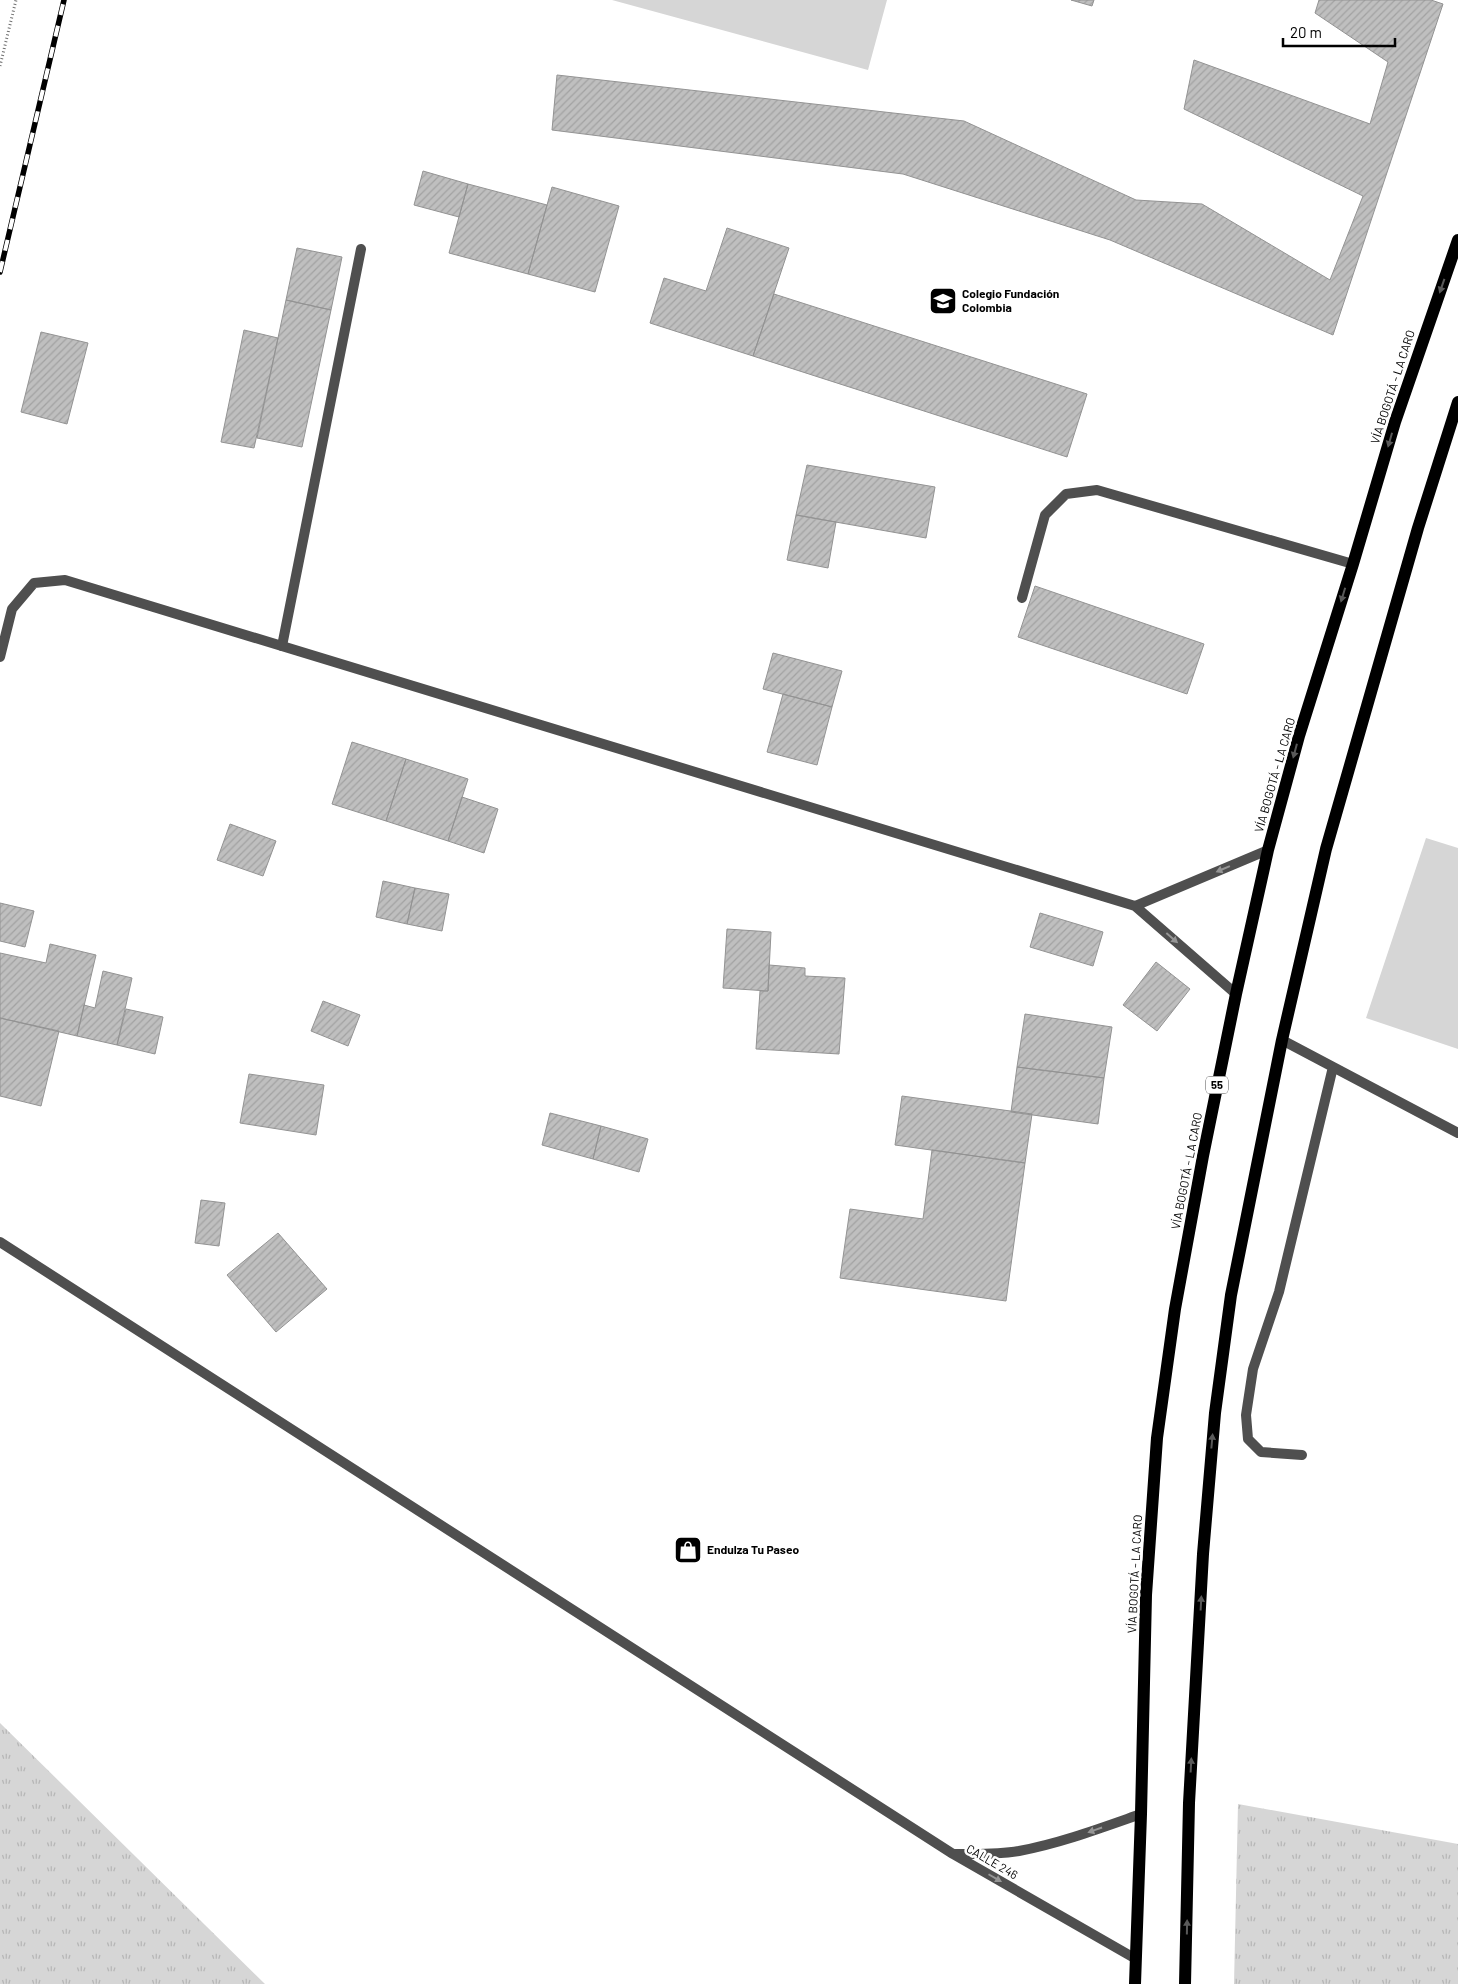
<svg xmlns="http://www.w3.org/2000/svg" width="1458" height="1984" viewBox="0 0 1458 1984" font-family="Barlow,sans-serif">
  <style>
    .grass { fill: url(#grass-tufts) }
    .pitch { fill: #d6d6d6 }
    .building { fill: url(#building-hatch); stroke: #939393 }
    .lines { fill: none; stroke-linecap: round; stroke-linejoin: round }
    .path { stroke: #717171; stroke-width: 3; stroke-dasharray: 1 2.5; stroke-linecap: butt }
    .service { stroke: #4f4f4f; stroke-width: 10 }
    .minor { stroke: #4f4f4f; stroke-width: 10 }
    .primary { stroke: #000; stroke-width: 12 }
    .rail-casing { stroke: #000; stroke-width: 5.5 }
    .rail { stroke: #fff; stroke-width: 4; stroke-dasharray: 11; stroke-linecap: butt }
    .oneway { fill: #595959 }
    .oneway2 { fill: #959595 }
    .labels { text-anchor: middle; stroke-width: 5; stroke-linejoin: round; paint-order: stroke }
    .shield { fill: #fff; stroke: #4c4c4c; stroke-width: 1 }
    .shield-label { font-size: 11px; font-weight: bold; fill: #000 }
    .poi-label { font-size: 12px; font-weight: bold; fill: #000; stroke: #fff; text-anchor: start }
    .street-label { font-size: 12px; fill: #000; stroke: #fff }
  </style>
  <defs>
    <pattern id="grass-tufts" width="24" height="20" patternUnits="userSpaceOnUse" patternTransform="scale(1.25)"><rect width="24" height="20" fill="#d6d6d6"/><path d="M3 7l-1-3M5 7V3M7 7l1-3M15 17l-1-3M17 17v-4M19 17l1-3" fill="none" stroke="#b6b6b6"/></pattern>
    <pattern id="building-hatch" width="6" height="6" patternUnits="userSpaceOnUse" patternTransform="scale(1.25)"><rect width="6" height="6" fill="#bfbfbf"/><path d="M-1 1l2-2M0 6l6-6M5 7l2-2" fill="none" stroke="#a2a2a2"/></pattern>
  </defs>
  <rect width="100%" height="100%" fill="#fff"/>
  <!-- grass -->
  <path class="grass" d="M0 1723 265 1984H0Z
    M1238 1804 1458 1844V1984H1234Z"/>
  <!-- pitch -->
  <path class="pitch" d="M612 0H887L868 70Z
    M1426 838 1458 848V1049L1366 1018Z"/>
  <!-- building -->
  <path class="building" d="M1071 0H1094L1092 6Z
    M1319 0H1431L1443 4 1333 335 1110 240 903 174 552 130 557 75 964 121 1136 200 1202 204 1330 280 1363 196 1184 109 1194 60 1370 124 1388 62 1315 13Z
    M423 171 468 184 459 217 414 205Z
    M468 184 547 205 528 274 449 253Z
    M552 187 619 206 595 292 528 274Z
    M727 228 789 248 753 356 650 323 664 278 706 291Z
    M297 248 342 257 331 310 286 300Z
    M774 294 1087 394 1067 457 753 356Z
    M286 300 331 310 302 447 257 438Z
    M244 330 278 338 254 448 221 442Z
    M41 332 88 343 67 424 21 412Z
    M807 465 935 487 926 538 796 515Z
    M796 515 836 522 828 568 787 560Z
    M1035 586 1204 644 1187 694 1018 637Z
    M773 653 842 671 832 707 763 689Z
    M783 694 832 707 817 765 767 752Z
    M352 742 406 759 386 821 332 804Z
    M406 759 468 779 448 841 386 821Z
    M462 797 498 809 484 853 448 841Z
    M230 824 276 841 263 876 217 860Z
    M383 881 415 888 407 924 376 917Z
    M415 888 449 894 442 931 407 924Z
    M0 903 34 911 25 947 0 941Z
    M1040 913 1103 932 1093 966 1030 947Z
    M727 929 771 932 768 991 723 988Z
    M50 944 96 955 77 1036 0 1018V953L46 963Z
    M1156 962 1190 989 1157 1031 1123 1005Z
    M769 965 805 968V976L845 978 839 1054 756 1049 760 991H768Z
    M103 971 132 978 117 1045 77 1036 84 1005 95 1008Z
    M323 1001 360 1015 348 1046 311 1031Z
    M126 1009 163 1017 155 1054 117 1045Z
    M1025 1014 1112 1027 1104 1078 1017 1067Z
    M0 1018 59 1031 41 1106 0 1096Z
    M1017 1067 1104 1078 1098 1124 1011 1112Z
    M249 1074 324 1085 316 1135 240 1123Z
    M902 1096 1032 1114 1025 1163 895 1145Z
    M550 1113 601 1126 593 1159 542 1145Z
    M601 1126 648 1139 639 1172 593 1159Z
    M932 1150 1025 1163 1006 1301 840 1278 850 1209 923 1219Z
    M201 1200 225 1203 219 1246 195 1243Z
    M278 1233 327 1289 276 1332 227 1275Z"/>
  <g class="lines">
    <!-- path -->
    <path class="path" d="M0 66 16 0"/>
    <!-- service -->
    <path class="service" d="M1022 598 1045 515 1066 494 1097 490 1353 564
      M282 646 361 249
      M1282 1040 1458 1133
      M1302 1455 1261 1452 1248 1439 1246 1415 1253 1369 1279 1292 1333 1067"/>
    <!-- minor -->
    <path class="minor" d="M0 657 12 609 34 583 65 580 1135 906 1236 994
      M1135 906 1268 850
      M0 1242 953 1854 1136 1959
      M953 1854C975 1854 997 1855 1019 1851 1061 1843 1101 1828 1141 1814"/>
    <!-- primary -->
    <path class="primary" d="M1135 1984 1141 1814 1146 1595 1157 1438 1175 1309 1203 1156 1236 994 1268 850 1299 736 1353 564 1395 422 1458 240
      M1185 1984 1189 1803 1203 1554 1215 1413 1231 1295 1282 1040 1326 849 1418 528 1458 402"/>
    <!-- rail casing -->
    <g class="rail-casing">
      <path id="rail" d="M0 272 64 0"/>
    </g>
    <!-- rail -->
    <use href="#rail" class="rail"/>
  </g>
  <!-- one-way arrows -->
  <defs><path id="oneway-solid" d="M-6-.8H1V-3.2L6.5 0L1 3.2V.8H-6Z" transform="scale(1.25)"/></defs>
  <g class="oneway">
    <use href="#oneway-solid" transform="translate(1442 286) rotate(109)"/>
    <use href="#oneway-solid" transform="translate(1390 440) rotate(106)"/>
    <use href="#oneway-solid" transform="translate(1343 595) rotate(107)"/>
    <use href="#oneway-solid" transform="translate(1295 751) rotate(105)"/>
    <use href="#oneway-solid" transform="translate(1212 1441) rotate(-85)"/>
    <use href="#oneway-solid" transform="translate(1201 1603) rotate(-87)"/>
    <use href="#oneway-solid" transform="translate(1191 1765) rotate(-87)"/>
    <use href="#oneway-solid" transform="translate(1187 1927) rotate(-89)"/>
  </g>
  <g class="oneway2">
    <use href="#oneway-solid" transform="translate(1223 869) rotate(157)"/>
    <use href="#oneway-solid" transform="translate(1172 938) rotate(41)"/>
    <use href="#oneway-solid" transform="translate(1095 1830) rotate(161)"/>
    <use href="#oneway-solid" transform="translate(995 1878) rotate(30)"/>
  </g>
  <!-- icons -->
  <defs>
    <g id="school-square" transform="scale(1.4375)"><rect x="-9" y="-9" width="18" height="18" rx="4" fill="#000" stroke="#fff"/><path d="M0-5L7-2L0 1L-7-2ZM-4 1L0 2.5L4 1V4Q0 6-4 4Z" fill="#fff"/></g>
    <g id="shop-square" transform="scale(1.4375)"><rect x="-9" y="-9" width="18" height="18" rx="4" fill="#000" stroke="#fff"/><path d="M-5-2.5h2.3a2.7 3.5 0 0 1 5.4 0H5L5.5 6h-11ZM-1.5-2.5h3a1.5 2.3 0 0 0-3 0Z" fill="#fff"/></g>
  </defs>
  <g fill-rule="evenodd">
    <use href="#school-square" x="943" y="301"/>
    <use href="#shop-square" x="688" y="1550"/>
  </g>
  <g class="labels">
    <!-- shield labels -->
    <rect class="shield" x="1206" y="1076.5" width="22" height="17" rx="4"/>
    <g class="shield-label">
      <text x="1217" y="1089">55</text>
    </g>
    <!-- poi labels -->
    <g class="poi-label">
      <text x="962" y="298">Colegio Fundación<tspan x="962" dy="14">Colombia</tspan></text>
      <text x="707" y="1554">Endulza Tu Paseo</text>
    </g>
    <!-- street labels -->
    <g class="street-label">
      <text transform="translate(1393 387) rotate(-72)" y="4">VÍA BOGOTÁ - LA CARO</text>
      <text transform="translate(1275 775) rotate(-74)" y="4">VÍA BOGOTÁ - LA CARO</text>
      <text transform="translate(1187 1171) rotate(-79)" y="4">VÍA BOGOTÁ - LA CARO</text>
      <text transform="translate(1135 1574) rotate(-87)" y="4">VÍA BOGOTÁ - LA CARO</text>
      <text transform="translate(992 1862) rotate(30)" y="4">CALLE 246</text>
    </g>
  </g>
  <!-- scale -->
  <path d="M1283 38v8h112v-8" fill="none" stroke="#000000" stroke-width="2.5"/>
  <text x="1290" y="38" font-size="15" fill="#000000" stroke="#ffffff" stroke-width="4" paint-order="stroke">20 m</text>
</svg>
